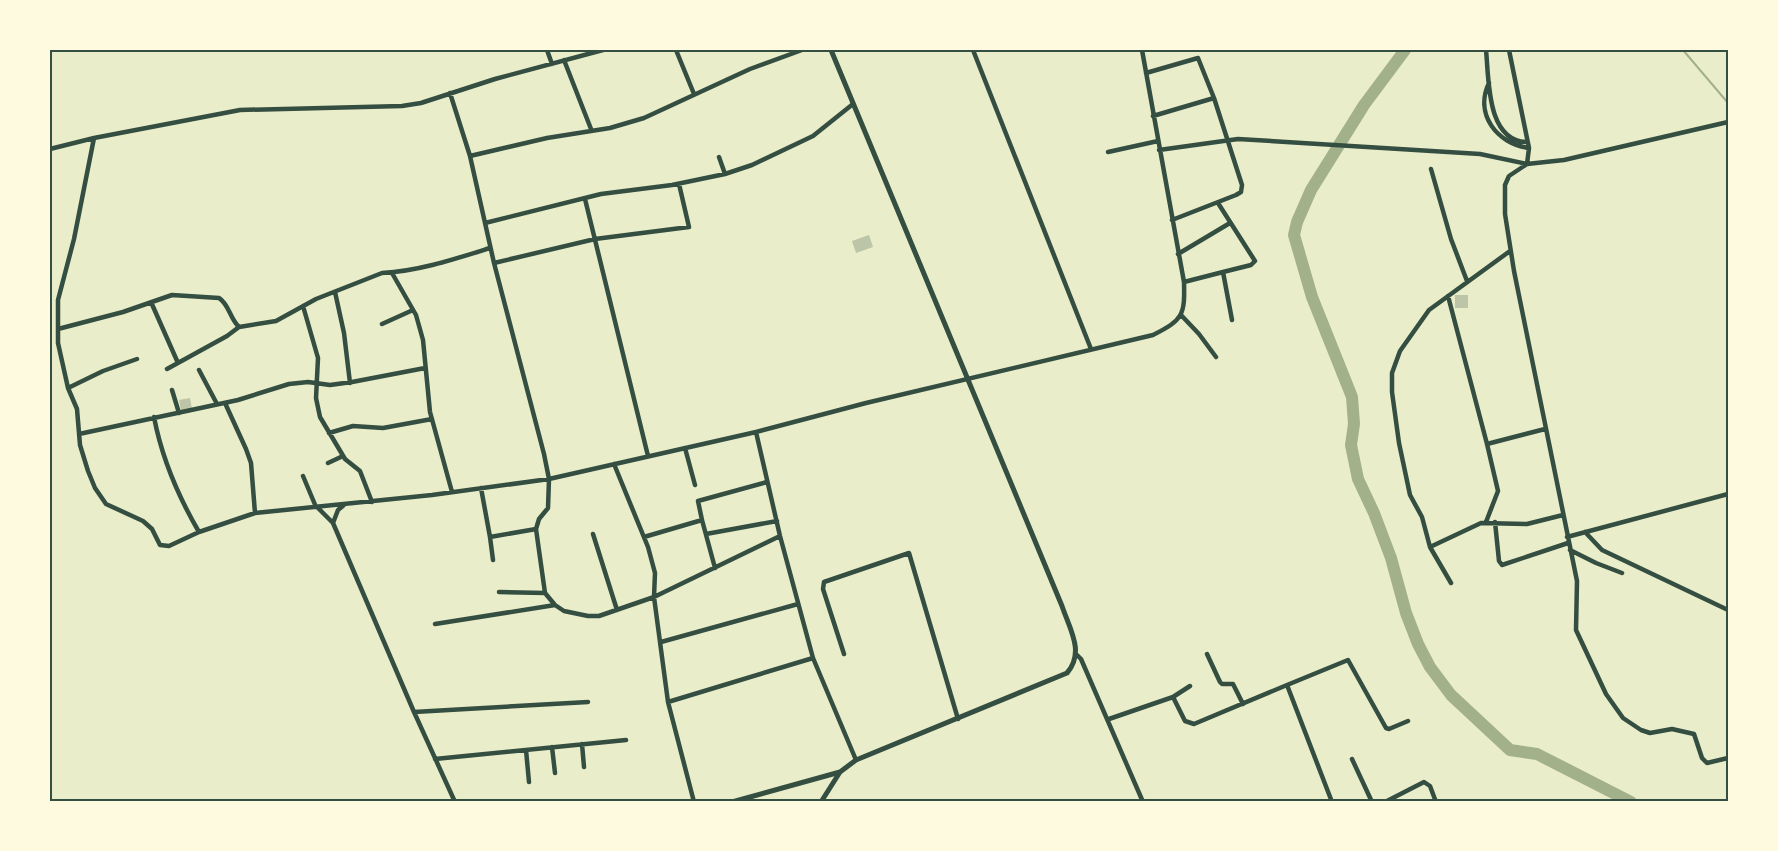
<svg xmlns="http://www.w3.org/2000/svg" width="1778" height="851" viewBox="0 0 1778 851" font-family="'Public Sans',sans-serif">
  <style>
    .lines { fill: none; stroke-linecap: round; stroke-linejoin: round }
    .stream { stroke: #a3b18a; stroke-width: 2 }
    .river { stroke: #a3b18a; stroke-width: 12 }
    .building { fill: #bcc5a7 }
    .minor { stroke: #344e41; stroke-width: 4.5 }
    .tertiary { stroke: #344e41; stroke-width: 5 }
    .neatline { fill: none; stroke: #344e41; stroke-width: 2 }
  </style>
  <rect width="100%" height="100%" fill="#e9edc9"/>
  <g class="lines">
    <!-- stream -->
    <path class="stream" d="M1683 50 1728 103"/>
    <!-- river -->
    <path class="river" d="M1405 50 1364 105 1311 190 1297 222 1294 235 1312 297 1352 397 1354 424 1351 445 1358 479 1374 513 1391 558 1406 613 1418 644 1430 667 1451 695 1510 750 1537 754 1631 802"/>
  </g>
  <!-- building -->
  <path class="building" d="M869 235 873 247 856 253 852 241Z
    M1455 295H1468V308H1455Z
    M190 398 192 409 181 410 179 400Z"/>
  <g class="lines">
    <!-- minor -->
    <path class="minor" d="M547 50 552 64
      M676 50 694 94
      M973 50 1091 349
      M1486 50C1489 78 1486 141 1527 142
      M1509 50 1529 148 1527 164
      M564 60 591 129
      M1146 73 1198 58 1214 98 1242 185 1241 192 1236 195 1172 220
      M1489 83C1474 114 1497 144 1529 148
      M450 93 470 156 494 263 544 454 549 479 548 508 539 519 536 529 545 593 555 605 564 611 588 616H599L654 597 780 536
      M1153 116 1214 98
      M94 138 74 239 58 300V343L68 388 77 409 80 445 88 471 95 488 106 504 143 521 152 529 160 545 169 546 199 532 255 513 432 495 549 479 756 432 866 403 1153 335C1183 320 1185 315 1184 282L1142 50
      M50 149 94 138 240 110 402 106 421 103 495 79 603 50
      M1159 150 1238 139 1480 154 1527 164 1564 160 1728 122
      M1108 152 1158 141
      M470 156 547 138 610 128 644 118 750 69 802 50
      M719 157 725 174
      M1527 164 1509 176 1505 185V214L1514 271 1577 581 1576 630 1606 694 1623 718 1641 730 1650 733 1672 729 1694 734 1702 758 1707 763 1728 758
      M1431 169 1451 239 1467 281
      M585 199 648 456
      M1218 203 1255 261 1251 265 1223 272
      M485 223 601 194 672 185 725 174 752 165 813 136 853 104
      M1178 254 1230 223
      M494 263 595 239 689 227 679 184
      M392 273 416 315 423 340 430 412 452 492
      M1184 282 1223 272 1232 320
      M335 292 344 333 350 383
      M1448 296 1487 444 1545 429
      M151 302 178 363
      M303 306 318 358 316 398 320 417 345 459 360 471 372 502
      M1181 315 1199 334 1216 357
      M382 324 413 310
      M58 329 123 312 172 295 219 298C229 304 230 319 239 327L276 321 316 299 382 273C419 271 455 259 490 248
      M167 369 227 336 239 327
      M199 370 217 404
      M68 388 103 371 137 359
      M172 390 179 413
      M225 403 246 449 251 463 255 513
      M154 417C162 459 178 496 199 532
      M756 432 780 536 813 658 856 760
      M329 433 353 426 383 428 432 419
      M79 434 238 400 289 384 308 382 330 385 352 382 425 368
      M685 448 695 485
      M328 463 343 456
      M614 464 648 547 655 573 654 597 668 702 694 802
      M303 476 316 507
      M481 488 490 537 536 529
      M317 507 333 523 414 712 455 802
      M702 520 698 501 767 482
      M1486 522 1498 491 1487 444
      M1495 522 1499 561 1502 565 1568 543
      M333 523 338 510 344 505
      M1585 532 1602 550 1728 610
      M593 534 617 610
      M706 534 777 521
      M490 537 493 560
      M644 537 702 520 715 568
      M1567 537 1728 494
      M1430 547 1481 523 1527 524 1563 515
      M1570 550 1596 563 1622 573
      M1451 583 1430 547 1422 517 1410 495 1399 443 1392 392V373L1400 351 1429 310 1510 251
      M499 592 545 593
      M435 624 555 605
      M661 642 798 604
      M844 654 823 589 824 582 909 553 958 719
      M1207 654 1220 682 1222 684H1233L1243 704
      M1077 655 1081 659 1143 802
      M1287 685 1348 660 1386 728 1389 729 1408 721
      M1173 697 1190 686
      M668 702 813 658
      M414 712 588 702
      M1109 719 1173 697 1185 721 1194 724 1287 685 1332 802
      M582 744 584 767
      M552 747 555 773
      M526 750 529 782
      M435 759 626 740
      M1352 759 1372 802
      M1385 802 1424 782 1430 786 1436 802"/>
    <!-- tertiary -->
    <path class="tertiary" d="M732 802 840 772
      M821 802 840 772 856 760 1067 673C1085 652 1070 630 1062 606L831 50"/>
  </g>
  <!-- border -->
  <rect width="1778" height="851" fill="none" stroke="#fefae0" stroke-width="102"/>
  <rect x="51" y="51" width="1676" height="749" class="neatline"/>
</svg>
